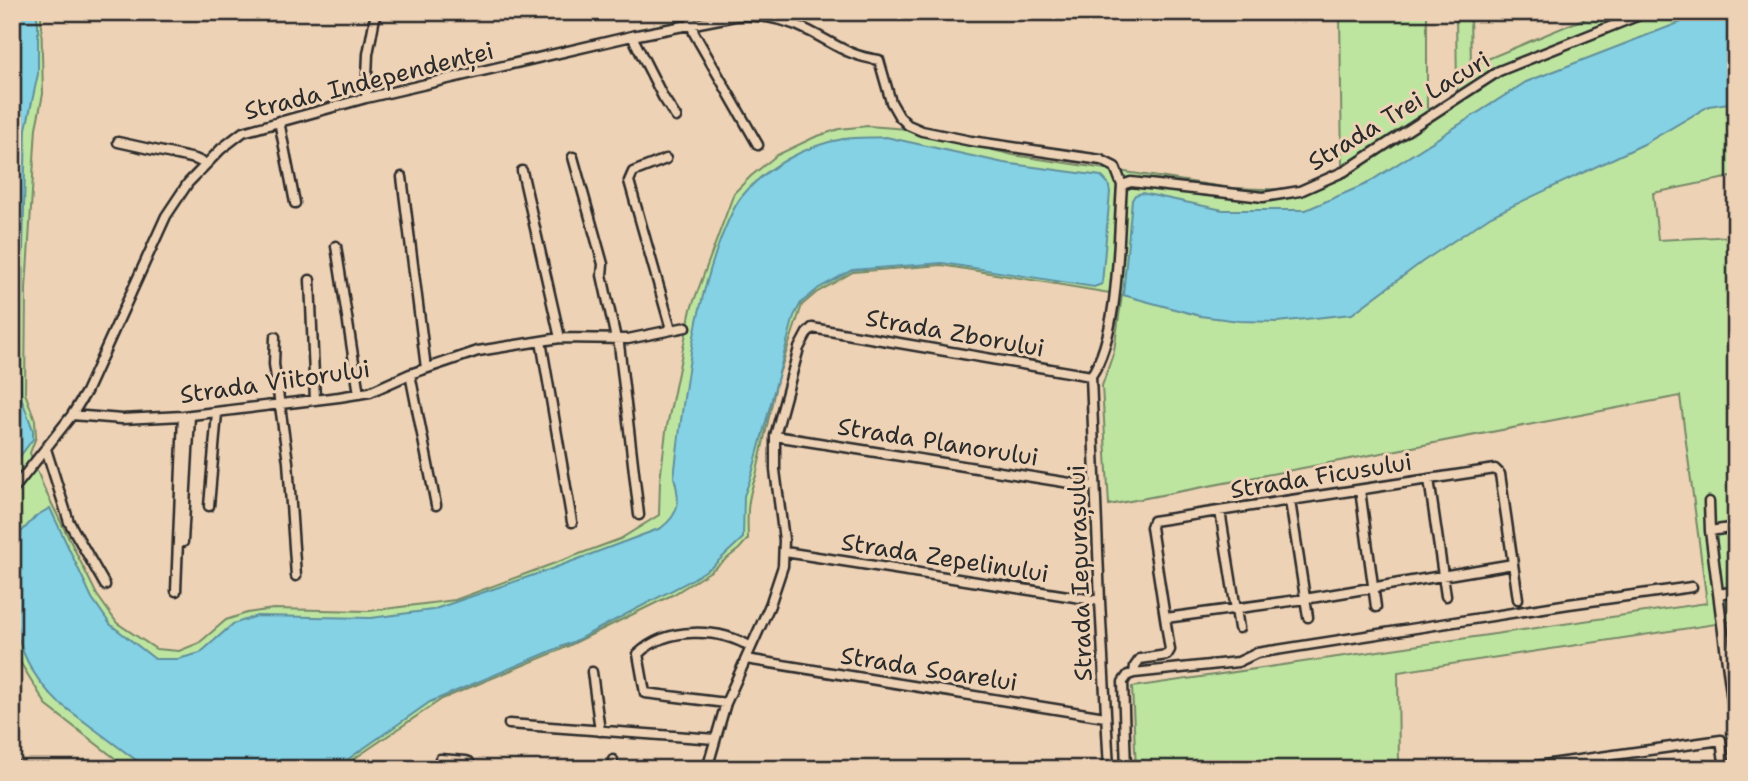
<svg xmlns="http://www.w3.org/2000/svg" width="1748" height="781" viewBox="0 0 1748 781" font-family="'Shantell Sans',sans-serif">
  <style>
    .green { fill: #bee5a0; stroke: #748866; stroke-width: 2 }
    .water { fill: #85d2e5; stroke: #618f9b; stroke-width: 2 }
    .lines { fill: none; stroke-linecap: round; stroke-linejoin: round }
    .street-casing { stroke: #2b2b2b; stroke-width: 13 }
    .street { stroke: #eed2b5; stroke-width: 8 }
    .labels { text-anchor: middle; stroke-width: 6; stroke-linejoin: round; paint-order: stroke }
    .street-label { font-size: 24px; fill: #2b2b2b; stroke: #eed2b5 }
  </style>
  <rect width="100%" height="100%" fill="#eed2b5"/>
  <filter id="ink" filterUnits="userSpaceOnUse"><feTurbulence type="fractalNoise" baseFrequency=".0143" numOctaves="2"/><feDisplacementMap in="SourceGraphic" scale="14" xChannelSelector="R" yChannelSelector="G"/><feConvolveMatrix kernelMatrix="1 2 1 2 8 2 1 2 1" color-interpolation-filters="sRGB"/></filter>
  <g filter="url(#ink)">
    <!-- green -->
    <path class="green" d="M12 12H41L43 94 36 128 26 289 25 393 35 420 36 437 30 453 44 488 97 595 117 623 156 649 179 651 199 643 226 620 247 613 273 609 369 611 455 600 620 539 659 515 660 481 666 431 691 309 734 193 751 176 777 155 815 137 839 129 868 126 908 129 1013 155 1231 188 1299 190 1342 169 1340 12H1427V108L1432 111 1457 94 1456 12H1470L1471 66 1600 12H1736V176L1653 193 1658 240 1736 236V621L1398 672 1399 769H1136L1132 687 1707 603 1680 396 1109 505 1102 386 1114 351 1122 295 941 265 853 272 816 293 802 305 777 380 756 476C747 498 747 515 748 539L739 549 711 571 674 594 560 650 442 699 339 769H129L47 706 12 649Z"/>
    <!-- water -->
    <path class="water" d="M12 12H36L38 23V74L26 129 20 369 21 397 33 430V439L12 467Z
      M1707 12H1736V102L1709 106 1644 144 1491 216 1422 262 1352 314 1277 322 1239 321 1200 316 1123 295 1132 200 1135 195 1142 193 1223 210H1306L1366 184 1526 82Z
      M886 137 1004 163 1101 176 1108 183 1110 192 1102 284 1094 287 942 263 852 270 819 288 801 303 794 316 752 474 744 496 743 538 713 566 688 582 575 641 430 702 334 769H148L58 702C7 653 12 606 12 542L36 516 50 508 92 598 110 624 155 659H178L200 653 233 624 257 616 371 618 432 610 554 568 661 528C681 513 680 499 674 477 684 396 692 314 721 238 727 224 733 206 743 195 766 167 807 145 843 139 857 137 872 138 886 137Z"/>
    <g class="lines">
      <!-- street casing -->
      <g class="street-casing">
        <path id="street" d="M689 12 694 33 758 145
          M632 36 663 97 676 117
          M366 98 368 54 376 12
          M279 121 295 203
          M118 142 195 159 206 164
          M573 157 603 264 602 275 616 339 619 344 639 515
          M666 159 633 172 629 181 671 329
          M522 171 560 338
          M402 177 426 368
          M1122 185 1131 182 1263 197 1300 191 1345 171 1499 71 1647 12
          M336 246 359 394
          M310 280 315 400
          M275 337 274 364 288 462 296 576
          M541 341 572 522
          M410 374 436 505
          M1091 376 1100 601 1109 769
          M72 415 122 419 183 416 339 397 370 392 410 374 478 351 560 338 628 339 686 327
          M775 436 1095 487
          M46 449 69 522 105 585
          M1429 479 1446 596
          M1360 490 1376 607
          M12 491 72 415 86 392 166 216 188 183 221 149 243 132 366 98 632 36 735 16C760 14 786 19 809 31 835 44 848 56 879 60L891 102 899 116 908 125 922 131 971 141 1101 160 1115 167 1122 185C1118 237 1120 334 1091 376
          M1290 501 1308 617
          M1709 502 1710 531 1736 732
          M209 506 217 413
          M1220 511 1239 628
          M1710 531 1736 527
          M183 542 190 416
          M785 552 1100 601
          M176 591 183 416
          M1719 594 1736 591
          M1166 618 1305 599 1513 564 1518 599
          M746 659 1105 717
          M592 672 600 731
          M1134 673 1135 666 1140 659 1167 655 1170 650 1151 527 1153 521 1495 469 1500 474 1513 564
          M726 703 645 693 638 654C667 626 719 628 751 647
          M509 724 715 739
          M440 759 466 761 469 762 472 769
          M12 764 21 769
          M613 769V760
          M707 769 726 703 770 605 783 566 784 540 775 470V436L799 348 807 333 812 328 1091 376
          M1126 769 1123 682 1128 675 1134 673 1238 662 1257 653 1569 604 1692 587
          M1514 769 1721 740 1725 769"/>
      </g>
      <!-- street -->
      <use href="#street" class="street"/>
    </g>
  </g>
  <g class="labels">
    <!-- street labels -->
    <g class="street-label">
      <text transform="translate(369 81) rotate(-14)" y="8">Strada Independenței</text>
      <text transform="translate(1399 111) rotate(-31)" y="8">Strada Trei Lacuri</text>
      <text transform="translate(955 333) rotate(10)" y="8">Strada Zborului</text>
      <text transform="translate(275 382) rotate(-8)" y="8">Strada Viitorului</text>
      <text transform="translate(938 442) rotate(9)" y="8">Strada Planorului</text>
      <text transform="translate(1321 476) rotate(-9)" y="8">Strada Ficusului</text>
      <text transform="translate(945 558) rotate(9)" y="8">Strada Zepelinului</text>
      <text transform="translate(1080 573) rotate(-92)" y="8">Strada Iepurașului</text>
      <text transform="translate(929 669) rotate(9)" y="8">Strada Soarelui</text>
    </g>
  </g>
  <!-- margin -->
  <rect width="1748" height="781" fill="none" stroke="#eed2b5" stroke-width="42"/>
  <rect x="21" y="21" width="1706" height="739" fill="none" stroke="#2b2b2b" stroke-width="2.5" filter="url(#ink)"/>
</svg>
